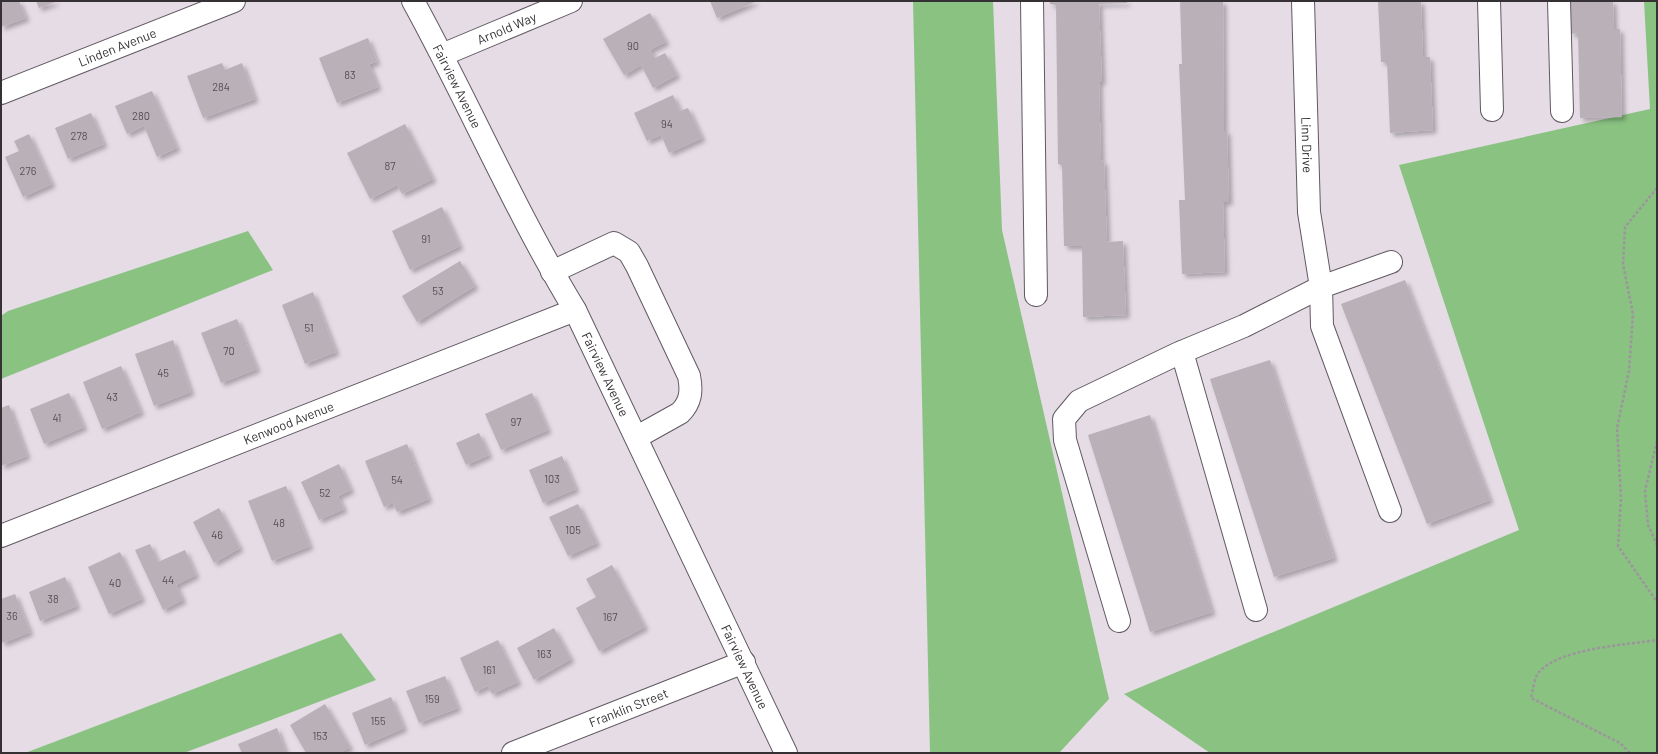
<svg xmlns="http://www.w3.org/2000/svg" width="1658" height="754" viewBox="0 0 1658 754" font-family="Barlow,sans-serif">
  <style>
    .forest { fill: #8ac282 }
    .building { fill: #b9b0b8; filter: url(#shadow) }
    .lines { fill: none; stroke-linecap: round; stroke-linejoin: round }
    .minor-casing { stroke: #615961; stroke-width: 24 }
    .major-casing { stroke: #615961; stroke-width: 24 }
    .path { stroke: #9c959c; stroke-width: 2.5; stroke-dasharray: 3 2; stroke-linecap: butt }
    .minor { stroke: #fff; stroke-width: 22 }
    .major { stroke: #fff; stroke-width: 22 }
    .labels { text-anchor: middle; stroke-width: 4; stroke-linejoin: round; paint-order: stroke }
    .number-label { font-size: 11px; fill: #565156 }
    .street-label { font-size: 13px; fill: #353135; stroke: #fff }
  </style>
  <defs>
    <filter id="shadow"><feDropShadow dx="3.5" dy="3.5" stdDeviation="2" flood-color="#0004"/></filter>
  </defs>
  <rect width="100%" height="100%" fill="#e5dce5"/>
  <!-- forest -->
  <path class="forest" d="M913 1H993L1002 230 1109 699 1059 753H930Z
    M1644 1H1657V753H1210L1124 694 1519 530 1399 165 1650 109Z
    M248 231 273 270 1 379V316L8 311Z
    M341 633 376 680 184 753H25Z"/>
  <!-- building -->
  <path class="building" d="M1 1H19L26 18 1 27Z
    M36 1H58L39 8Z
    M710 1H757L717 18Z
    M1050 1H1127V3L1099 4 1102 82H1099L1101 160 1104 162 1107 242 1123 241 1126 315 1083 317 1082 246H1064L1062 165 1058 164 1056 5 1050 4Z
    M1180 1H1223L1224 131H1227L1229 202H1223L1225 272 1182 274 1179 200H1185L1179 64H1182Z
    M1378 1H1421L1423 57H1430L1433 130 1390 133 1387 62H1381Z
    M1570 1H1613L1614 29H1620L1622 117 1580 118 1578 33 1571 34Z
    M650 13 666 42 650 50 655 58 665 53 677 75 653 88 641 65 624 75 603 39Z
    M368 38 377 62 369 64 378 87 337 103 319 58Z
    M222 63 225 70 242 63 255 99 203 118 187 76Z
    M152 91 177 148 157 157 144 126 127 134 115 106Z
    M673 95 680 111 688 108 702 138 669 153 661 135 647 141 634 113Z
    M91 113 104 144 68 159 55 128Z
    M405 124 433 179 402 194 397 185 370 199 347 153Z
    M29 134 52 184 23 197 5 157 19 151 14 141Z
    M442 207 460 246 410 270 392 231Z
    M460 261 475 286 417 322 402 296Z
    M1405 280 1490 500 1427 524 1341 304Z
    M313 292 336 352 305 364 282 305Z
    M237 319 257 369 221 383 201 333Z
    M173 340 191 392 154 406 135 354Z
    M1270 360 1334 558 1274 577 1210 379Z
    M121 366 141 412 102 429 83 382Z
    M69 393 84 427 44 444 30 409Z
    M532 393 548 430 501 450 485 414Z
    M9 405 27 456 1 466V408Z
    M1150 415 1212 612 1150 632 1088 435Z
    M479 433 489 455 466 465 456 443Z
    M407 444 429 499 397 512 393 503 384 507 365 461Z
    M562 456 576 489 543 503 529 470Z
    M339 464 351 490 338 496 344 509 319 520 301 482Z
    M286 486 310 546 272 561 248 501Z
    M578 504 597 543 568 556 549 517Z
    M219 508 240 548 214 563 193 522Z
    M150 544 158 562 185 550 196 575 176 585 183 600 163 610 135 550Z
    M120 552 142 599 109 614 88 567Z
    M612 565 645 627 599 651 576 608 596 597 586 579Z
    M65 577 77 606 40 621 29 592Z
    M15 594 30 632 3 643 1 640V599Z
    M554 628 571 659 534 680 517 648Z
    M498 640 518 682 492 694 488 686 475 692 460 658Z
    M445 676 458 708 419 723 406 691Z
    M391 697 404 728 365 745 352 713Z
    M325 704 350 747 339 753H306L290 725Z
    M277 728 286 753H242L238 744Z"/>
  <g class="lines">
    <!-- minor casing -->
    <g class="minor-casing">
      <g id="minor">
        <path d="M1032 1 1036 295"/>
        <path id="s1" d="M1303 1 1309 212 1321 287 1322 326 1390 511"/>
        <path d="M1489 1 1492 110"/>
        <path d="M1559 1 1562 111"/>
        <path id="s2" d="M442 55 571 1"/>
        <path id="s3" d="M1 93 234 1"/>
        <path d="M552 272 614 243 629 252 637 266 689 376C692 391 691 402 680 413L637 437"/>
        <path d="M1182 352 1256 610"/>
        <path id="s4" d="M1 536 575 310"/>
        <path d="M1119 621 1065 440 1064 419 1079 401 1177 354 1244 326 1321 287 1391 262"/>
        <path id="s5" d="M513 753 744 662"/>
      </g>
    </g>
    <!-- major casing -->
    <g class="major-casing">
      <g id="major">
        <path id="s6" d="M413 1C469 103 515 211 575 310L786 753"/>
      </g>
    </g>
    <!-- path -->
    <path class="path" d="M1657 188 1625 227 1623 264 1633 314 1629 371 1617 428 1621 498 1618 546 1657 602
      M1657 441 1645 491 1648 525 1657 545
      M1630 753 1620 743 1531 698C1533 691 1534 677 1539 672 1561 648 1625 645 1657 640"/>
    <!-- minor -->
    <use href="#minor" class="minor"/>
    <!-- major -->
    <use href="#major" class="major"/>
  </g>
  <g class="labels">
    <!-- number labels -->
    <g class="number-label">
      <text x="633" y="50">90</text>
      <text x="350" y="79">83</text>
      <text x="221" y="91">284</text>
      <text x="141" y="120">280</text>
      <text x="667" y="128">94</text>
      <text x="79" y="140">278</text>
      <text x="390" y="170">87</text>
      <text x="28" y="175">276</text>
      <text x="426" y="243">91</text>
      <text x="438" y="295">53</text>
      <text x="309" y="332">51</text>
      <text x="229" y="355">70</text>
      <text x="163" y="377">45</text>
      <text x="112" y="401">43</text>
      <text x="57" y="422">41</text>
      <text x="516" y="426">97</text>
      <text x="552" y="483">103</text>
      <text x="397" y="484">54</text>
      <text x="325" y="497">52</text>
      <text x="279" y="527">48</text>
      <text x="573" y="534">105</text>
      <text x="217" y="539">46</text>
      <text x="168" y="584">44</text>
      <text x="115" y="587">40</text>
      <text x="53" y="603">38</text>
      <text x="12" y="620">36</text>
      <text x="610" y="621">167</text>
      <text x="544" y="658">163</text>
      <text x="489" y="674">161</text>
      <text x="432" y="703">159</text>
      <text x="378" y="725">155</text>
      <text x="320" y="740">153</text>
    </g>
    <!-- street labels -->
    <g class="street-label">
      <text dy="5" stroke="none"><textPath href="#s2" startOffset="70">Arnold Way</textPath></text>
      <text dy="5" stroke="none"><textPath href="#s3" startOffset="125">Linden Avenue</textPath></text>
      <text dy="5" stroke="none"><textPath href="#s6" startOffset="96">Fairview Avenue</textPath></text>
      <text dy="5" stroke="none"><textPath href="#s1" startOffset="144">Linn Drive</textPath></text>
      <text dy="5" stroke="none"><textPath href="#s6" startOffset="420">Fairview Avenue</textPath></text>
      <text dy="5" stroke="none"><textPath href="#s4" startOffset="309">Kenwood Avenue</textPath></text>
      <text dy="5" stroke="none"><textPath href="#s6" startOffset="744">Fairview Avenue</textPath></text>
      <text dy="5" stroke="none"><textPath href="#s5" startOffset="124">Franklin Street</textPath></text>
    </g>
  </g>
  <!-- border -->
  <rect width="1658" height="754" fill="none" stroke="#353135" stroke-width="4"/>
</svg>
